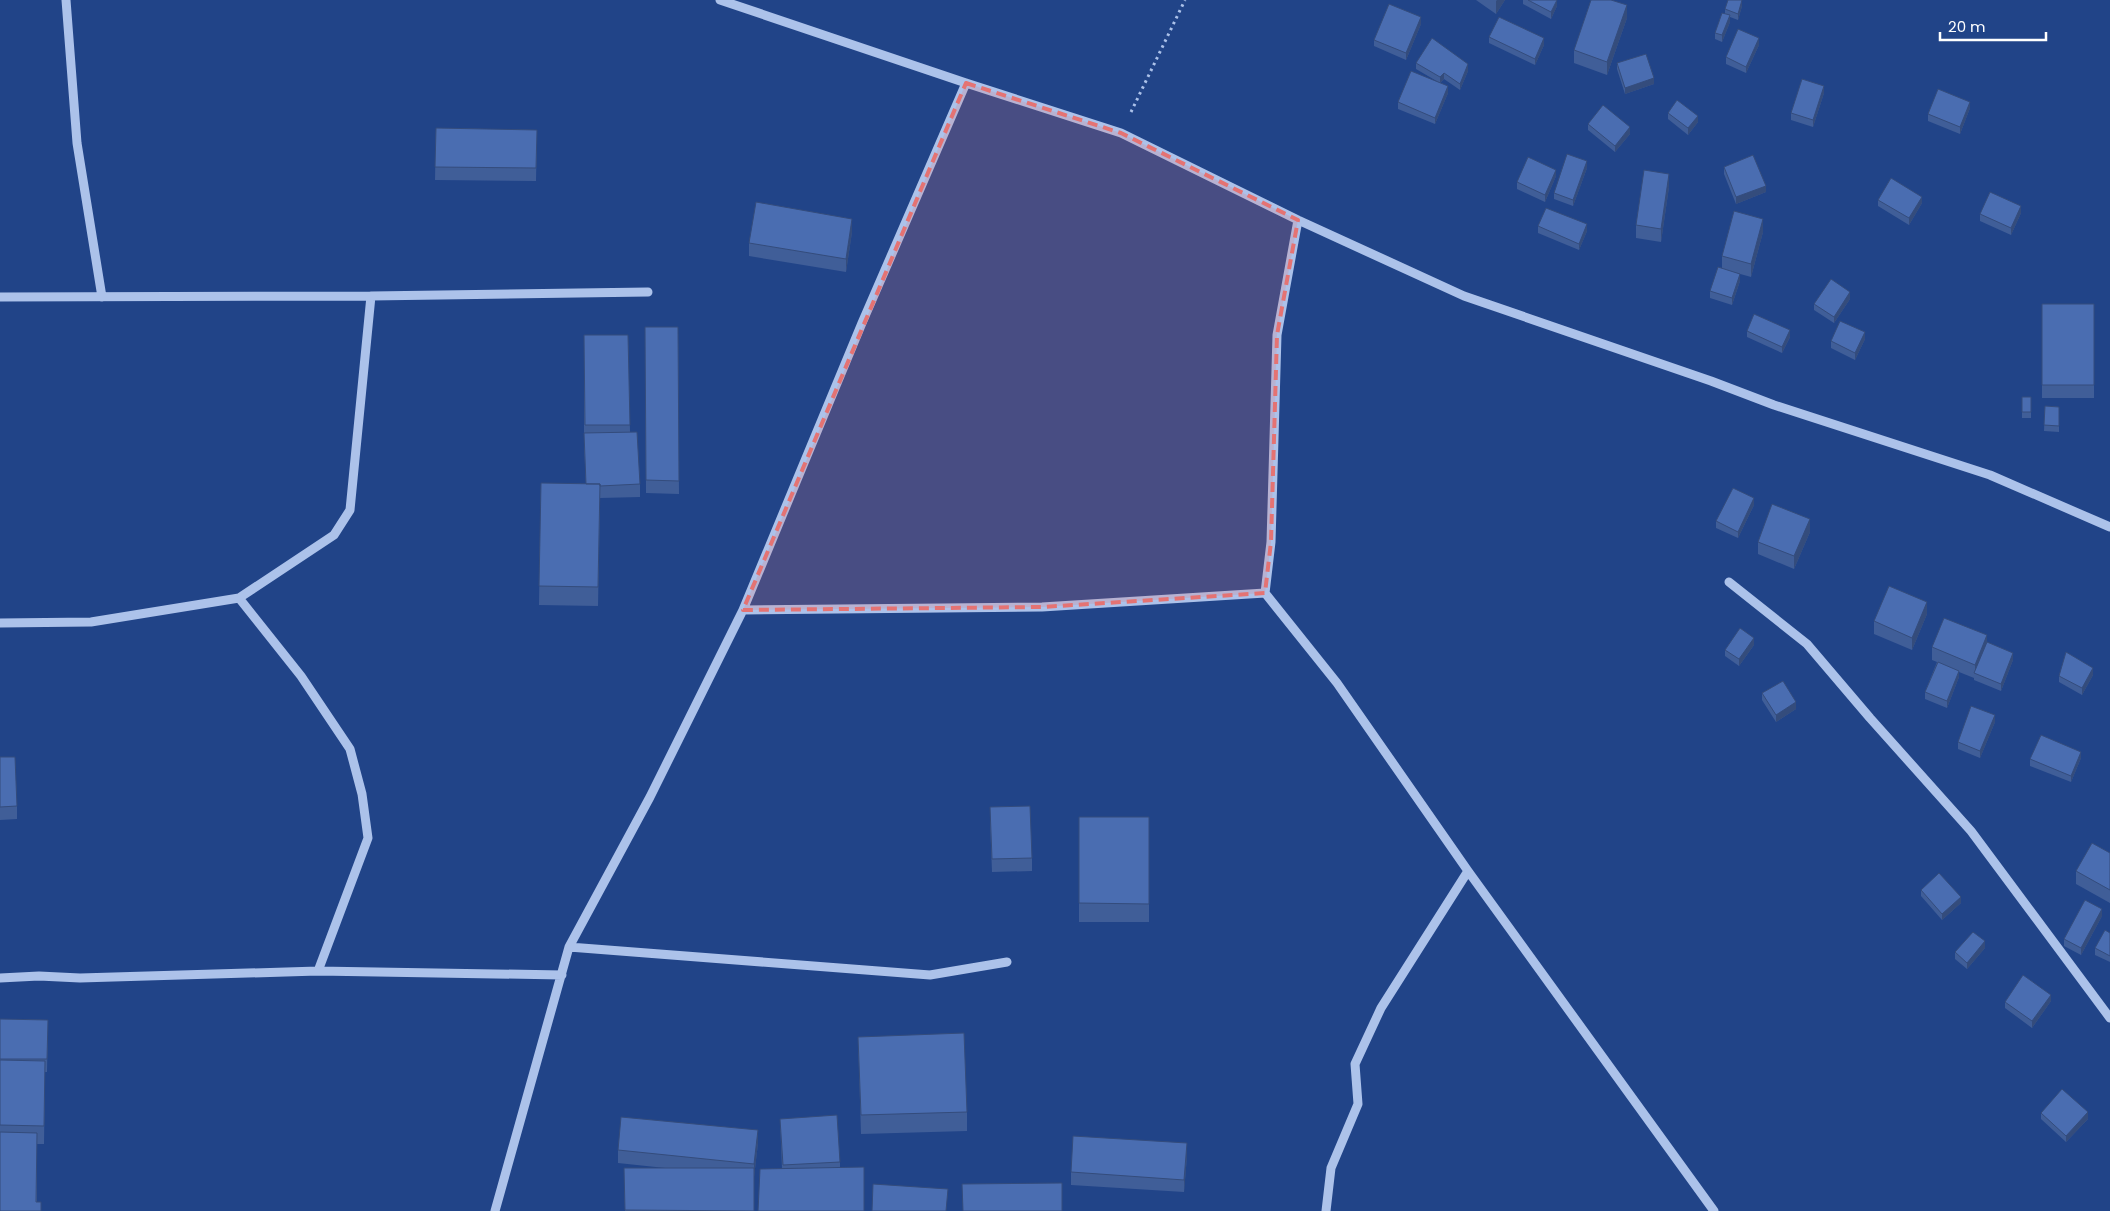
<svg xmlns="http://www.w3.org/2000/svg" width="2110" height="1211" viewBox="0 0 2110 1211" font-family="Poppins,sans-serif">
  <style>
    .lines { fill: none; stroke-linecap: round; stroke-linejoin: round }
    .path { stroke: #acc2ea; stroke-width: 3; stroke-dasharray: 2.5 4; stroke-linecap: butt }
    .minor { stroke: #acc2ea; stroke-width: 9 }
    .wall { fill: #405e98 }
    .shaded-wall { fill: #344c7c }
    .building { fill: #4a6db1; stroke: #344c7c }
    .marked { fill: #e47373; fill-opacity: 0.2; stroke: #e47373; stroke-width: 4; stroke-dasharray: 10 6; stroke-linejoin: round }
  </style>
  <rect width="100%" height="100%" fill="#214488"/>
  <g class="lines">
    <!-- path -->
    <path class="path" d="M1131 112 1185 0"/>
    <!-- minor -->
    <path class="minor" d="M66 0 77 143 102 297
      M720 0 966 83 1121 133 1298 220 1464 296 1711 381 1774 405 1990 475 2110 527
      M1298 220 1277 335 1271 542 1265 593 1337 683 1468 871 1714 1211
      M0 297 371 296 648 292
      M1729 582 1807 644 1870 718 1971 831 2110 1018
      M239 598 301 676 350 749 362 794 368 838 318 971
      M743 610 1042 607 1265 593
      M0 623 91 622 239 598 334 535 350 510 371 296
      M569 947 930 975 1007 962
      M0 978 39 976 80 978 318 971 562 975
      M495 1211 569 947 650 797 743 610 862 323 966 83
      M1326 1211 1331 1168 1358 1104 1355 1064 1381 1008 1468 871"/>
  </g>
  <!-- wall -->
  <path class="wall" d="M1476 0H1505L1496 14Z
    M1523 0H1557V6L1551 19 1523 4Z
    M1742 6 1738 20 1730 17V22L1722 42 1715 39V33L1725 14V9Z
    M1627 18 1607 75 1574 63V50Z
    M1421 24 1406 60 1374 46V40Z
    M1489 37 1544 45 1535 65 1489 43Z
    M1759 45 1746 73 1726 64V57Z
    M1416 63 1468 71 1460 90 1444 79 1440 83 1416 69Z
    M1617 63 1654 84 1625 94 1617 69Z
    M1448 93 1435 124 1398 109V102Z
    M1824 93 1813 127 1791 120V113Z
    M1970 108 1960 134 1928 121V114Z
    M1668 113 1698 122 1688 135 1668 119Z
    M1588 124 1630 134 1615 152 1588 130Z
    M436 128 537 130 536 181 435 180Z
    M1724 167 1766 192 1736 204 1724 174Z
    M1587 168 1573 206 1554 199V193Z
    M1556 176 1545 202 1517 189V182Z
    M1669 187 1661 242 1636 238V225Z
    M1878 200 1922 203 1909 225 1878 206Z
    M2021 213 2011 235 1980 221V214Z
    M1538 226 1587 231 1579 250 1538 233Z
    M852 232 846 272 749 256V243Z
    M1763 232 1751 277 1726 270 1740 281 1732 305 1710 298V291L1722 269V256Z
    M1850 299 1834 323 1814 310V304Z
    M2042 304H2094V398H2042Z
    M645 327H678L679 494 646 493Z
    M1747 331 1790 337 1782 353 1747 337Z
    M584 335H628L630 432 640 484V497L600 498 598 606 539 605 541 483 586 484 584 446Z
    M1865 339 1855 360 1831 348V341Z
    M2022 397H2031V418H2022Z
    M2045 406 2059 407V432L2044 431Z
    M1754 505 1738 538 1716 528V521Z
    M1810 532 1794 569 1758 554V542Z
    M1927 614 1912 650 1874 634V621Z
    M1987 643 2013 660 2001 691 1974 680V678L1959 672V677L1947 708 1925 699V692L1937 662 1932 660V647Z
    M1754 645 1739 666 1725 656V650Z
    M2093 675 2082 695 2059 682V676Z
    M1762 693 1796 709 1776 722 1762 700Z
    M1995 722 1980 758 1958 749V742Z
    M0 757 17 806V819L0 820Z
    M2081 758 2071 782 2030 766V759Z
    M1079 817H1149V922H1079Z
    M990 820 1032 858V871L992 872Z
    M2110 853V903L2076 884V871Z
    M1921 890 1961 903 1942 920 1921 896Z
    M2102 916 2081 955 2064 946V939Z
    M2110 933V962L2095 955V948Z
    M1985 948 1967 969 1955 959V952Z
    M2051 1001 2032 1028 2005 1008V1002Z
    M0 1019 48 1020 47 1072H45L44 1144H37V1202L0 1211Z
    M858 1037 967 1112V1131L861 1134Z
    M2041 1113 2088 1119 2066 1142 2041 1119Z
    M780 1119 840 1162V1168L782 1169Z
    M758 1143 754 1177V1211H625L624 1168H665L618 1163V1150Z
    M1187 1156 1184 1192 1071 1185V1172Z"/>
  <!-- shaded-wall -->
  <path class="shaded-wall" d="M1497 0H1505L1496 14V1Z
    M1557 0V6L1551 19V12Z
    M1742 0V6L1738 20V14Z
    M1627 5V18L1607 75V62Z
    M1730 15V22L1722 42V35Z
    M1421 17V24L1406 60V53Z
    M1544 38V45L1535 65V59Z
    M1759 38V45L1746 73V67Z
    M1468 64V71L1460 90V84Z
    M1444 73V79L1440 83V77Z
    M1654 78V84L1625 94V88Z
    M1448 86V93L1435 124V118Z
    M1824 86V93L1813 127V120Z
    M1970 102V108L1960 134V127Z
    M1698 116V122L1688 135V128Z
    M1630 127V134L1615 152V146Z
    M1587 161V168L1573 206V200Z
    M1556 170V176L1545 202V195Z
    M1669 174V187L1661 242V229Z
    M1766 186V192L1736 204V197Z
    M1922 197V203L1909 225V218Z
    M2021 206V213L2011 235V228Z
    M852 219V232L846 272V259Z
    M1763 219V232L1751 277V264Z
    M1587 224V231L1579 250V244Z
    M1740 274V281L1732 305V298Z
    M1850 292V299L1834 323V317Z
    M1790 330V337L1782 353V347Z
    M1865 332V339L1855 360V353Z
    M1754 498V505L1738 538V532Z
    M1810 519V532L1794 569V556Z
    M1927 602V614L1912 650V638Z
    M1987 635V648L1975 673V665Z
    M1754 638V645L1739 666V659Z
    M2013 653V660L2001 691V684Z
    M2093 668V675L2082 695V688Z
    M1959 671V677L1947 708V701Z
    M1796 702V709L1776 722V715Z
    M1995 715V722L1980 758V751Z
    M2081 752V758L2071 782V776Z
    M1961 897V903L1942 920V914Z
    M2102 909V916L2081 955V948Z
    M1985 941V948L1967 969V963Z
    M2051 995V1001L2032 1028V1021Z
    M2088 1112V1119L2066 1142V1136Z
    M758 1130V1143L754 1177V1164Z
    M1187 1143V1156L1184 1192V1180Z"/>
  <!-- building -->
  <path class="building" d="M1528 0H1557L1551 12Z
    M1591 0H1611L1627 5 1607 62 1574 50Z
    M1728 0H1742L1738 14 1725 9Z
    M1389 4 1421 17 1406 53 1374 40Z
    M1722 13 1730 15 1722 35 1715 33Z
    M1499 17 1544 38 1535 59 1489 37Z
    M1738 29 1759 38 1746 67 1726 57Z
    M1432 38 1468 64 1460 84 1444 73 1440 77 1416 63Z
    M1646 54 1654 78 1625 88 1617 63Z
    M1411 71 1448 86 1435 118 1398 102Z
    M1802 79 1824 86 1813 120 1791 113Z
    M1938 89 1970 102 1960 127 1928 114Z
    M1677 100 1698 116 1688 128 1668 113Z
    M1603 105 1630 127 1615 146 1588 124Z
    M436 128 537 130 536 168 435 167Z
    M1567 154 1587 161 1573 200 1554 193Z
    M1753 155 1766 186 1736 197 1724 167Z
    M1528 157 1556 170 1545 195 1517 182Z
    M1644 170 1669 174 1661 229 1636 225Z
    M1891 178 1922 197 1909 218 1878 200Z
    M1990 192 2021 206 2011 228 1980 214Z
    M756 202 852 219 846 259 749 243Z
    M1546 208 1587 224 1579 244 1538 226Z
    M1734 211 1763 219 1751 264 1722 256Z
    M1718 267 1740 274 1732 298 1710 291Z
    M1831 279 1850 292 1834 317 1814 304Z
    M2042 304H2094V385H2042Z
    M1754 314 1790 330 1782 347 1747 331Z
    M1840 321 1865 332 1855 353 1831 341Z
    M645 327H678L679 481 646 480Z
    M584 335H628L630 425H585Z
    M2022 397H2031V412H2022Z
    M2045 406 2059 407V426L2044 425Z
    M637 432 640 484 600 486V484H586L584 433Z
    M541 483 600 484 598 587 539 586Z
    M1733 488 1754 498 1738 532 1716 521Z
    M1772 504 1810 519 1794 556 1758 542Z
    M1889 586 1927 602 1912 638 1874 621Z
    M1944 618 1987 635 1975 665 1932 647Z
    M1740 628 1754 638 1739 659 1725 650Z
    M1987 642 2013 653 2001 684 1974 673Z
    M2066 652 2093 668 2082 688 2059 676Z
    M1938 662 1959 671 1947 701 1925 692Z
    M1783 681 1796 702 1776 715 1762 693Z
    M1971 706 1995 715 1980 751 1958 742Z
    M2041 735 2081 752 2071 776 2030 759Z
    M0 757H15L17 806 0 807Z
    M1030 806 1032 858 992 859 990 807Z
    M1079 817H1149V904L1079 903Z
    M2092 843 2110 853V890L2076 871Z
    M1939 873 1961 897 1942 914 1921 890Z
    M2085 900 2102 909 2081 948 2064 939Z
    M2105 930 2110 933V956L2095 948Z
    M1973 932 1985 941 1967 963 1955 952Z
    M2023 975 2051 995 2032 1021 2005 1002Z
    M0 1019 48 1020 47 1059H0Z
    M964 1033 967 1112 861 1115 858 1037Z
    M0 1060 45 1061 44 1126 0 1125Z
    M2062 1089 2088 1112 2066 1136 2041 1113Z
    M837 1115 840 1162 783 1165 780 1119Z
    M621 1117 758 1130 754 1164 618 1150Z
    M0 1132 37 1133 36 1202H41V1211H0Z
    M1073 1136 1187 1143 1184 1180 1071 1172Z
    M864 1167V1211H758L760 1169Z
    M624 1168H754V1211L625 1210Z
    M1062 1183V1211H963L962 1184Z
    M873 1184 948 1189 946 1211H872Z"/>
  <!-- marked area -->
  <path class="marked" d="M966 83 1121 133 1298 220 1277 335 1271 542 1265 593 1042 607 743 610Z"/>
  <!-- scale -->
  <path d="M1940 32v8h106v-8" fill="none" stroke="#ffffff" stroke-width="2.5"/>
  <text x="1948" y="32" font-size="15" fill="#ffffff" stroke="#214488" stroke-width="4" paint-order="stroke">20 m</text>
</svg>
